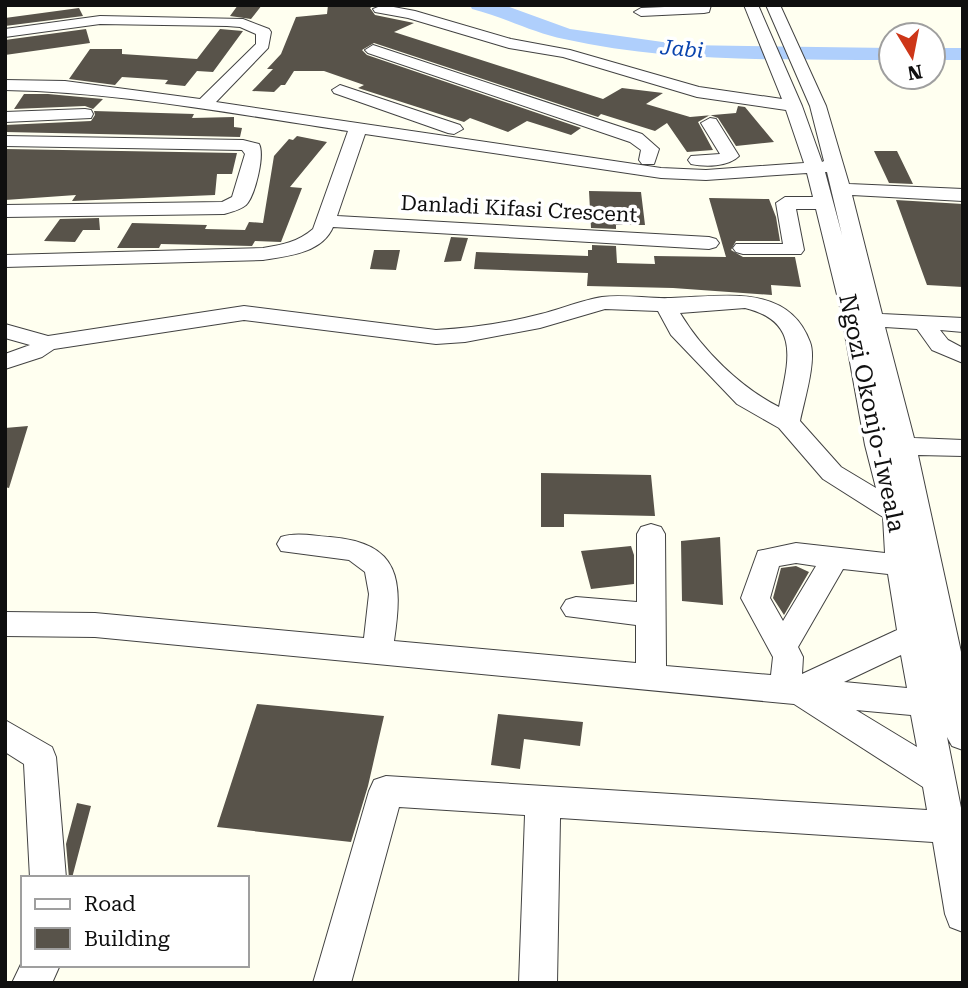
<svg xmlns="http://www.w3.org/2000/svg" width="968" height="988" viewBox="0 0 968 988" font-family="'Roboto Serif',serif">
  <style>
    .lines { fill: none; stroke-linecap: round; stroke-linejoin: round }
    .river { fill: #afcffc; fill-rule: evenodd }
    .building { fill: #58534a }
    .minor-casing { stroke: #424242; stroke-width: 2 }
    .minor { fill: #fff; fill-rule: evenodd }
    .labels { text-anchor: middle; stroke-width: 7; stroke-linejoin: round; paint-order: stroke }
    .far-water-label { font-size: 21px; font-style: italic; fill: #0a44ae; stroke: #fff }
    .far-street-label { font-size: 21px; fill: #0f0f0f; stroke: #fff }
    .street-label { font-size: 24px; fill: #0f0f0f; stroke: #fff }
  </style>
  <rect width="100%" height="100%" fill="#fffff0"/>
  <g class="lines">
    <!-- river -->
    <path class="river" d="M470 5H504L570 29 684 45 891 48V60C782 59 671 63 564 39 533 33 504 17 472 9Z
      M933 48H963V60H933Z"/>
  </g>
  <!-- building -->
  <path class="building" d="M238 5H262L251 19 230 16Z
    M328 5H375L370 8 375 15 414 23 394 32 603 99 622 88 663 93 646 104 690 117 736 113 738 106 745 107 774 142 736 146 718 118 710 115 698 122 713 150 687 152 667 123 655 131 601 114 598 117 374 43 362 50 367 55 581 128 571 135 527 121 508 132 470 118 464 122 358 88 364 85 324 71H294L285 85H281L274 92 252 91 273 69H267L281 54 296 17 327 14Z
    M79 8 83 16 5 26V18Z
    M86 29 90 43 5 55V40Z
    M220 29 243 31 213 72 197 71 185 86 165 84 168 80 122 77 115 85 69 79 90 49H122V54L197 59Z
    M24 94H48L103 99 93 109 85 106 14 109Z
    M94 111 194 114 192 118 234 117V127L242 128 240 137 5 132V125L91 121 95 115Z
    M297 136 327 142 290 187 302 188 281 242 255 241 252 246 161 244 159 248H117L132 223 207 225 205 229 245 230 249 222 263 223 274 156 289 139 293 140Z
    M5 149 237 153 232 174H217L215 195 72 201 76 195 5 200Z
    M874 151H897L913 184 889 183Z
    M589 191 641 192 645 225H616V229L591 228Z
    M709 198 769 199 776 217 780 241H736L731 250 743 257H795L801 287 771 285 772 295 673 288 587 286 588 273 474 269 476 252 588 256V250H592V245L616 246 617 263 655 264 654 256 726 257Z
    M896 200 963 204V287L927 285Z
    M99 218 100 230H83L75 242 44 241 60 219Z
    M451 237 468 238 461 261 444 262Z
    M374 250H400L396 270 370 269Z
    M28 426 9 488 5 487V428Z
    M541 473 651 475 655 516 564 514V527H541Z
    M720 537 723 605 682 601 681 541Z
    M631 546 634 555V584L591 589 581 551Z
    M796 566 809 572 784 615 773 598 781 568Z
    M257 704 384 716 368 786 351 842 217 827Z
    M498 714 583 722 580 746 524 739 520 769 491 765Z
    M77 803 91 806 72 878H69L66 844Z"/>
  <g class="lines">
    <!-- minor casing -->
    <g class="minor-casing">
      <path id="minor" d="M383 5 415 11 511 39 570 50 699 87 782 99 744 5H758L802 106 822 162 824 161 810 106 766 5H780L826 106 849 184 963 189V201L852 195 882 314 963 318V332L940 330 948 340 963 348V363L932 350 917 329 885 327 914 438 963 440V456L918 455 963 661V750L952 746 947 737 963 818V932L950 927 945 914 933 842 560 818 557 983H519L525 815 399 807 351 983H313L369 791 374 780 386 776 927 810 923 787 794 704 95 637 5 636V612L95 613 364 638 369 594 365 572 349 560 281 551 277 544 281 537C296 532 314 536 330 537 401 543 403 580 394 641L636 663V625L566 616 561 608 566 600 576 597 637 602V534L641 527 651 524 661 527 665 534 666 666 771 675 773 657 741 598 758 551 796 543 885 553 883 517 823 479 779 428 737 404 671 335 658 311 605 309 540 328 465 342 436 344 244 320 54 349 42 357 5 369V354L30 345 5 338V324L48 336 244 306 436 330C471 328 507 323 541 314 561 309 582 300 602 297 624 294 649 299 671 298 722 297 788 282 810 342 817 360 804 401 800 421L841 467 876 488 865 445 840 307 816 209H796L804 250 801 254H743L736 252 733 248 736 244H783L776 203 785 197H813L807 173 706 180 661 178 365 134 337 216 709 237 716 239 719 243 716 247 709 249 333 227C322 253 288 256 263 260L5 267V255L263 248C282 245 298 242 313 229L348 131C234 114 120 92 5 90V80L65 81 200 99 256 44V34L240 27 227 26 100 24 5 37V29L100 16 243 19 269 29 271 32 268 48 216 102 661 168 706 170 804 163 786 110 697 97 563 57 509 48 408 18 375 12 373 9ZM825 172H827L842 235ZM745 308C802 322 788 362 779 407 740 387 703 351 680 313ZM796 563 816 566 783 621 770 598 779 566ZM843 569 888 574 897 630 802 674 803 657 798 647ZM901 655 907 688 844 682ZM856 710 911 715 917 747Z
        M711 5 709 12 704 13 641 16 634 12 641 8Z
        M373 45 642 134 659 149 654 164H642L639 160 641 150 630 142 368 53 365 50Z
        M340 85 460 125 463 129 454 134 448 133 334 93 332 90Z
        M85 109 91 110 93 114 91 118 5 122V112Z
        M710 118 716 119 739 156C728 167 705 167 691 164L688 160 691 156 720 154 701 123Z
        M5 136 243 140 259 144C265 155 255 196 246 205 240 210 231 212 224 214L5 217V205L222 202 232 197 245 154 242 150 5 146Z
        M5 720 52 747 56 757 66 878H30L24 764 5 752Z
        M23 960V965H60L52 983H12Z"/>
    </g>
    <!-- minor -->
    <use href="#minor" class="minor"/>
  </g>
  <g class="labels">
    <!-- far-water labels -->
    <g class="far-water-label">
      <text transform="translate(682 49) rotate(5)" y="7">Jabi</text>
    </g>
    <!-- far-street labels -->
    <g class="far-street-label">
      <text transform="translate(519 209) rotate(3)" y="7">Danladi Kifasi Crescent</text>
    </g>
    <!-- street labels -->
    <g class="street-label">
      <text transform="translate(872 413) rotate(78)" y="8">Ngozi Okonjo-Iweala</text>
    </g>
  </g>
  <!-- border -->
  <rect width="968" height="988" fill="none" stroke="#0f0f0f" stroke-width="14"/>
  <!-- legend -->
  <rect x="21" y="876" width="228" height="91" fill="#ffffff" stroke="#9f9f9f" stroke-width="2"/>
  <rect x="35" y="899" width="35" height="10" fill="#ffffff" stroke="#9f9f9f" stroke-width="2"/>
  <text x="84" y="911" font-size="21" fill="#0f0f0f">Road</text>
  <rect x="35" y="928" width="35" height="21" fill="#58534a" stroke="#9f9f9f" stroke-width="2"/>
  <text x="84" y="946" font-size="21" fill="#0f0f0f">Building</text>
  <!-- north arrow -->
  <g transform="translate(912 56) rotate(170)"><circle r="33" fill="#ffffff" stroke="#9f9f9f" stroke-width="2"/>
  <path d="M0-5L12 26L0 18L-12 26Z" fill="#cd3618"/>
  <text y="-10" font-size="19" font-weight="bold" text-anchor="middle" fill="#0f0f0f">N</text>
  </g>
</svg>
